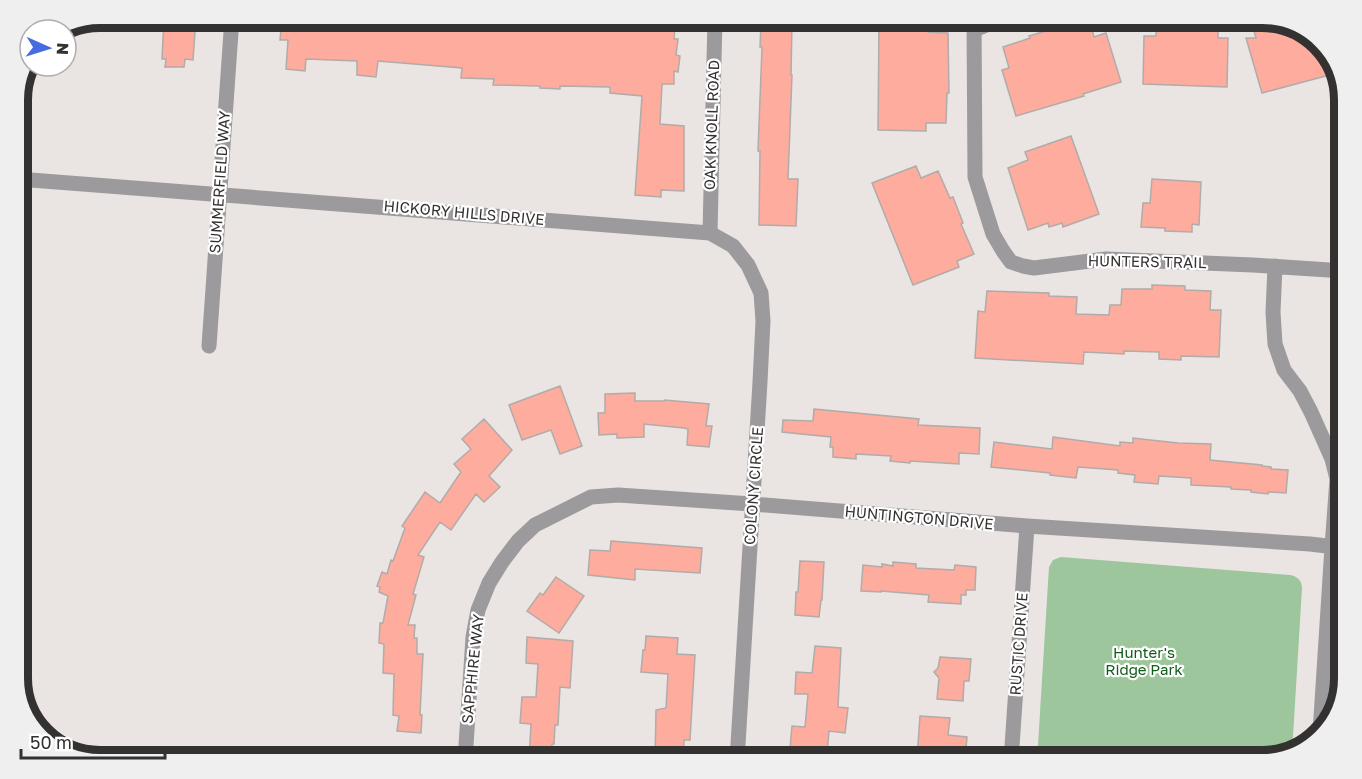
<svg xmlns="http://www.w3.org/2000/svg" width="1362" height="779" viewBox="0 0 1362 779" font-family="'Golos Text',sans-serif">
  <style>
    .green { fill: #9dc69c }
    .building { fill: #fdac9e; stroke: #b1abaa; stroke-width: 1.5 }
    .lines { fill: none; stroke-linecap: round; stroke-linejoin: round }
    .street { stroke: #9c9a9c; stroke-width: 15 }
    .labels { text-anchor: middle; stroke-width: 4.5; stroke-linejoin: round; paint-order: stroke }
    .street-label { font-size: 15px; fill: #343231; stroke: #fff }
    .park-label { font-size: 15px; fill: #115c19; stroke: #fff }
    .rim { fill: none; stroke: #343231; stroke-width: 8 }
  </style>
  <rect width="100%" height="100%" fill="#eae4e2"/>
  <!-- green -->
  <path class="green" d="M1061 557 1290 575C1297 576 1302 581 1302 588L1292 753 1262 761H1037L1049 567 1053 560Z"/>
  <!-- building -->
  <path class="building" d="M164 18H196L193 60 185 59 184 67H165L166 59H162Z
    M282 18H477L497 19V18H561L630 21V25L675 27 674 39H678L676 55 680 56 678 72 674 71V84H662L660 124 684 126V191L661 190V197L635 195 642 96 610 93V87L560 86V89L540 88V86L493 85 494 79 461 78 462 68 378 61 376 77 357 75V61L306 59 305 71 286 69 288 40H280Z
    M1089 18 1094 37 1106 33 1121 82 1083 94 1084 96 1016 116 1002 70 1009 68 1003 47 1030 38 1029 36Z
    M1156 18 1218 19V38H1228L1227 87 1143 84 1144 36H1156Z
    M1268 20 1302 29 1333 59 1337 73 1262 93 1246 38H1256L1252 24Z
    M761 23H792L791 75H792L788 179H798L796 226 759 225 760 151H758L762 47H760Z
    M879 23 929 24 928 32 948 33 949 93H947L946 123H926V131L878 130Z
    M1071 136 1099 214 1063 227 1062 223 1049 227 1048 223 1028 230 1008 168 1028 160 1025 152Z
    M916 166 921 178 938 171 950 198 953 197 963 223 961 224 974 254 957 261 959 267 913 285 872 183Z
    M1152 179 1201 182 1199 225 1192 224V232L1165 231V228L1141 227 1143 203H1150Z
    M1152 285 1185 286V290L1211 291 1210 310H1221L1219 357 1181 356V360L1159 359V352L1124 351V354L1084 352 1083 364 975 358 978 311 985 312 987 291 1049 293V296L1077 297 1076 314 1109 315 1110 305H1121L1122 289H1152Z
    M560 386 582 446 560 454 551 430 522 440 509 405Z
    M635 393V401H665V400L709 404 706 426H712L709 447 687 445 688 429 684 428 644 424V437L617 438V434L599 435 598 413H605V394Z
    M814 409 919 419 918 425 980 428 979 454 959 453V464L910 461V463L890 461 891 456 856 454V459L833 457V447H830L831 437 782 432 783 420 813 421Z
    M484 419 512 450 489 476 500 487 484 502 476 494 451 530 440 522 418 555 424 557 413 594 416 595 408 625H415L414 638H417V654H423L420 715H422L421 733 397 731 399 716 393 715 394 674 383 673 384 644 379 643 380 623H383L388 596 379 592 380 587 377 586 382 572 387 574 391 560 393 561 405 528 402 526 425 492 440 503 461 472 454 464 471 449 462 439Z
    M1053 437 1120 446V442L1133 443V438L1178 443 1211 444 1210 460 1262 465V466L1271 467V469L1288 470 1286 493 1268 492V494L1251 492V490L1231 489V487L1191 485V478L1159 476 1158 484 1134 482 1135 475 1118 473V470L1078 467 1076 478 1050 475V473L991 467 994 442 1052 449Z
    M611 541 702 548 700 573 635 569V580L588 575 590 550 610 551Z
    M800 561 824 562 822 600H821L819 617 795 615 796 592H798Z
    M893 562 916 564V568L954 570 955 565 976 567 975 590H966V595H961V604L928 602 929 595 881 591V592L861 591 863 565 882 567V564L893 566Z
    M556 577 584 596 559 633 527 611 540 593 543 595Z
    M646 636 678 638 677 654 695 655 690 740H684L683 761H655L656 710 666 708 668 674 641 672 643 650H645Z
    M527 637 573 641 570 688 560 687 558 725H555L554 744H552L551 761H529L531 724 520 723 522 697H536L538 664 526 663Z
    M815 646 841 648 838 707 848 708 845 733 829 731 827 753 790 749 792 726 805 727 808 694H795L796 672 812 673Z
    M940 657 971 659 969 681H964L963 701 937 699 939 678 934 672 938 668Z
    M920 716 950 718 948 735 967 737 965 761 917 758Z"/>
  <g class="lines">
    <!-- street -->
    <path class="street" d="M974 18 975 177 993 234 1003 251 1011 262 1023 266 1034 268 1106 259 1253 265 1344 271
      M974 30 1003 18
      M18 179 710 233 733 246 748 265 761 293 763 321 760 382 737 761
      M710 233 715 18
      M1275 266 1273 312 1275 344 1284 370 1300 391 1311 412 1332 459 1337 479 1332 547 1320 733
      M209 346 232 18
      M465 761 473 637 478 610 489 583 502 562 518 541 535 525 591 497 618 495 752 504 1027 526 1310 544 1344 548
      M1011 761 1027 526"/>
  </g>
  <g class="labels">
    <!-- street labels -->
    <g class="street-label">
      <text transform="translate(712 125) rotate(-88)" y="5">OAK KNOLL ROAD</text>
      <text transform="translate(220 182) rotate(-86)" y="5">SUMMERFIELD WAY</text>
      <text transform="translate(464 213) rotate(5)" y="5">HICKORY HILLS DRIVE</text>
      <text transform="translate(1147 262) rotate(1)" y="5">HUNTERS TRAIL</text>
      <text transform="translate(754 486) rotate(-86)" y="5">COLONY CIRCLE</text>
      <text transform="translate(919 518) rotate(5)" y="5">HUNTINGTON DRIVE</text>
      <text transform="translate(1019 644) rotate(-86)" y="5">RUSTIC DRIVE</text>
      <text transform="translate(473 669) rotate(-84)" y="5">SAPPHIRE WAY</text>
    </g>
    <!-- park labels -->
    <g class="park-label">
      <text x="1144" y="658">Hunter's<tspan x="1144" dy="17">Ridge Park</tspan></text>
    </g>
  </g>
  <!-- crop -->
  <path d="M0 0H1362V779H0ZM100 28H1262A72 72 0 0 1 1334 100V678A72 72 0 0 1 1262 750H100A72 72 0 0 1 28 678V100A72 72 0 0 1 100 28Z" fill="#efefef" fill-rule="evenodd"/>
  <path class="rim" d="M100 28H1262A72 72 0 0 1 1334 100V678A72 72 0 0 1 1262 750H100A72 72 0 0 1 28 678V100A72 72 0 0 1 100 28Z"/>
  <!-- north arrow -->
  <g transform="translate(48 48) rotate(93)"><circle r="28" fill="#ffffff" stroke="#aeadad" stroke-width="1.5"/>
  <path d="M0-4.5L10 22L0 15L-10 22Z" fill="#476cdf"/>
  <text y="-9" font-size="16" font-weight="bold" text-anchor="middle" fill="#343231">N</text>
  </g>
  <!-- scale -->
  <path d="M21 749v9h144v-9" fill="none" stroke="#343231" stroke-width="3"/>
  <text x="30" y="749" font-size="18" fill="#343231" stroke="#ffffff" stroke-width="4.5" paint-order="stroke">50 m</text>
</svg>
